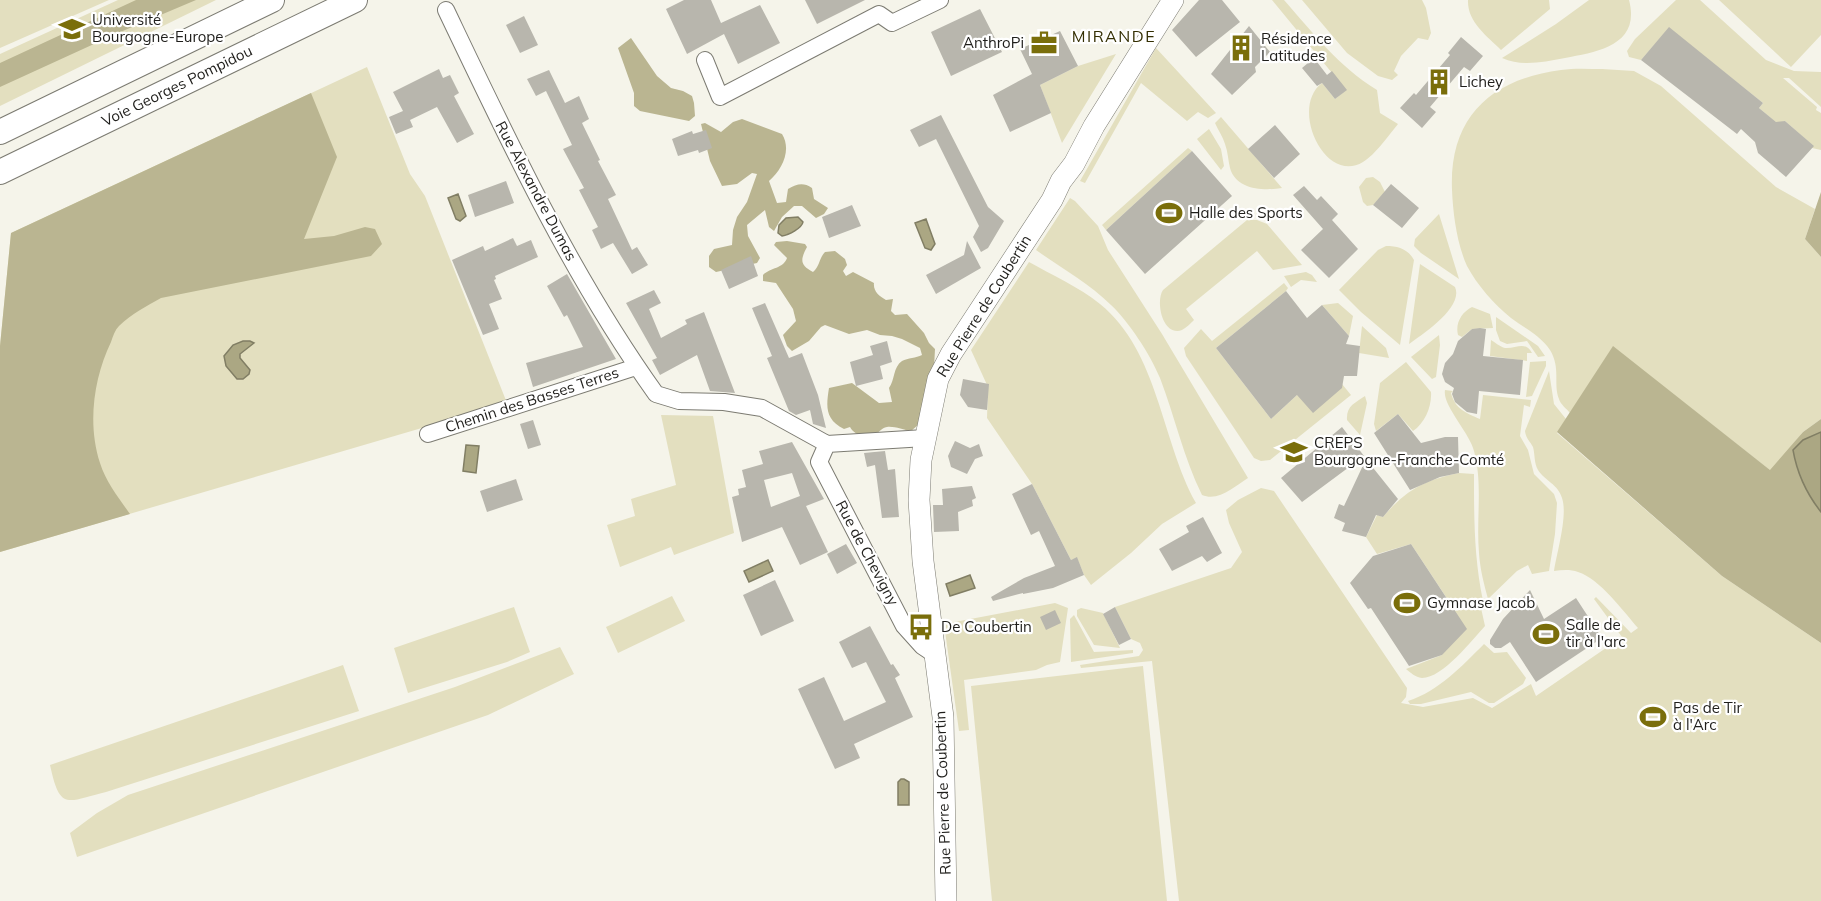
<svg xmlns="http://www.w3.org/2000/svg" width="1821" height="901" viewBox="0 0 1821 901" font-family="Mulish,sans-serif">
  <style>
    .green { fill: #e3dfbf }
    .forest { fill: #bab591 }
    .water { fill: #aba783; stroke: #817e64; stroke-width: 1.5 }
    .building { fill: #b8b6ad; fill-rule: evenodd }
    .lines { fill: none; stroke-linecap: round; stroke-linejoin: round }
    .minor-casing { stroke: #7c7b72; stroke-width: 18 }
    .major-casing { stroke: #7c7b72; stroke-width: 22 }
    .highway-casing { stroke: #7c7b72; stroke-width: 26 }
    .minor { stroke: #fff; stroke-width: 16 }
    .major { stroke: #fff; stroke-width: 21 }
    .highway { stroke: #fff; stroke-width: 24 }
    .labels { text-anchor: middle; stroke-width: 4.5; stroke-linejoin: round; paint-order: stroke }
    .poi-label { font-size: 15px; fill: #1f1e1b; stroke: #fff; text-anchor: start }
    .street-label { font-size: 15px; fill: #1f1e1b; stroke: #fff }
    .neighbourhood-label { font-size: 16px; letter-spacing: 1.5px; fill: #342f03; stroke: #fff }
  </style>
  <rect width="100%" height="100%" fill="#f5f4ea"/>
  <!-- green -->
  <path class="green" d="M0 0H109L0 48Z
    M118 0H216L0 106V54Z
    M1272 0H1284C1315 35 1337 65 1377 90L1380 113 1398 124C1389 135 1375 155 1363 162 1325 185 1289 108 1322 83L1335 99 1346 90Z
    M1302 0H1422L1426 8 1431 33 1428 40 1418 38 1401 56 1394 71 1398 75 1392 80 1378 76 1347 53Z
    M1468 0H1549L1550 9 1501 50C1487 36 1467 22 1468 0Z
    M1589 0H1629C1641 45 1598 52 1565 58 1543 62 1522 67 1502 58L1556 24Z
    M1676 0H1700L1766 60 1794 71 1821 72V107L1789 78H1783L1817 107 1816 110 1821 113V150L1812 148 1811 144 1785 121 1778 124 1759 108 1763 103 1669 28 1641 60 1629 57 1627 51 1635 39Z
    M1719 0H1821V35L1791 67Z
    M1156 48 1216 113 1208 118 1198 112 1187 121 1141 83 1085 183 1080 181Z
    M1116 54 1062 143 1040 85 1078 66Z
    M367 67 410 174 425 196 507 403 0 552V346L11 233Z
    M1602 69 1634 71 1661 86 1776 187 1815 209 1805 239 1821 257V419L1803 432 1771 471 1613 347 1570 413C1567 409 1560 404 1559 399 1553 384 1561 368 1550 350 1540 335 1524 328 1511 318 1494 304 1477 285 1467 266 1457 244 1453 214 1452 190 1449 117 1491 79 1561 70 1574 68 1589 69 1602 69Z
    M1221 117 1282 188C1264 191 1236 190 1230 168 1228 160 1228 152 1225 144 1223 137 1218 130 1215 123Z
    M1209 129 1221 149 1224 166 1221 170 1197 139Z
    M1188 148 1192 151 1106 230 1102 225Z
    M1373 177 1380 182 1385 192 1373 205 1367 206 1363 202 1359 187 1366 178Z
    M1070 198 1075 201 1098 226 1108 250 1162 334 1248 478C1235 486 1219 502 1202 495 1183 456 1175 417 1160 378 1150 354 1129 322 1111 305 1089 283 1061 268 1036 250Z
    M1439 214 1459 279 1421 253 1414 246 1415 239Z
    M1247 220H1257L1267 224 1302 265 1273 270 1257 251 1186 309 1194 320C1191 323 1186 328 1182 330 1163 337 1155 302 1163 290Z
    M1386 246C1398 246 1408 249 1414 260L1400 345 1361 312 1339 290 1378 250Z
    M1029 262C1052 275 1079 287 1100 304 1159 352 1161 440 1196 503L1162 524 1131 553 1091 585 1084 575 1077 558 1071 560 1032 484 987 418 988 387 971 350Z
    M1420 264 1455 287C1464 307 1423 334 1409 344Z
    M1306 272 1312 275 1317 282 1301 280 1291 287 1284 276Z
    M1284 283 1288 288 1286 291 1216 348 1271 419 1297 395 1342 384 1351 395 1270 460 1261 461 1254 458 1186 356 1184 348 1201 329 1212 341Z
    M1338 303 1353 316 1349 336 1322 305Z
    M1472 307 1490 314 1493 328 1472 329 1462 337 1458 335C1455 323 1462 312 1472 307Z
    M1496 317 1538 346 1545 356 1538 357 1527 341 1507 344 1500 341 1496 330Z
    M1362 326 1386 348 1389 358 1359 353Z
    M1439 335 1440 345 1436 377 1432 379 1411 357Z
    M1491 340C1495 342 1500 347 1505 348 1516 349 1525 340 1532 353H1527V361L1490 356Z
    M1546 361V366L1532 396 1526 397 1530 362Z
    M1406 362 1431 392C1432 406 1425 423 1413 431L1398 414 1376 431 1374 424 1380 383Z
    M1549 371 1554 404 1566 419 1557 433 1722 576 1821 643V901H1179L1152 661 1081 668 1080 665 1139 656 1143 650 1140 643 1131 639 1115 607 1231 568 1242 552 1229 523 1226 510 1238 500 1261 488 1274 491 1407 688 1406 697 1401 703 1423 707 1473 698 1492 708 1531 684 1536 696 1622 637 1594 599 1596 597 1631 633 1638 628C1623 611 1600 579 1578 572 1570 569 1562 570 1554 571 1557 552 1568 515 1562 498 1558 484 1545 481 1538 470 1534 464 1535 454 1533 447 1530 441 1526 439 1525 431Z
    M1445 390 1453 391 1451 393C1455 409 1466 413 1480 419L1483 395 1531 400 1530 407 1524 405 1520 436 1528 450 1534 474 1554 494 1557 503 1555 534 1549 571 1532 574 1528 565 1517 571 1488 599C1484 584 1480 569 1479 553 1476 519 1483 484 1474 451 1470 433 1442 405 1445 390Z
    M1365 396 1367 403 1360 435 1347 420C1346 406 1355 403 1365 396Z
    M661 415 713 416 734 533 674 555 671 547 620 567 607 525 635 516 631 499 676 485Z
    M1459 473 1474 474C1474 519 1474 557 1483 601H1462L1452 606 1411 544 1377 554 1366 537 1377 515 1383 517C1406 490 1424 480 1459 473Z
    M672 596 685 621 618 653 606 627Z
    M1055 603 1068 608 1060 662 1047 665 1036 670 964 680 969 730 959 731 944 624Z
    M514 607 530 652 507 662 408 693 394 648Z
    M1081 608 1103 613 1120 648 1094 645 1077 616V610Z
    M1468 608H1481L1485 626C1472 640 1443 678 1422 678 1415 677 1411 673 1406 669L1442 655 1455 611Z
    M1074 615 1094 652 1133 650V653L1071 662 1070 619Z
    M1484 644 1494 653 1507 652 1526 678 1523 684 1494 703H1489L1471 692 1421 704H1410L1408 701C1439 691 1462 666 1484 644Z
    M560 647 574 674 488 715 77 857 70 833 97 813 128 795 455 687Z
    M343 665 359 711 106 792C66 802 60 811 50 765Z
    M1143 666 1167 901H992L971 686Z"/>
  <!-- forest -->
  <path class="forest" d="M136 0H196L118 33 0 87V63Z
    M631 38 657 76 671 88 683 91 692 96 694 103 695 116 689 121 640 111 634 106V93L618 48Z
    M311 93 337 157 304 239 334 236 365 227 375 229 382 244 371 256 161 298C147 306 131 314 119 326 115 330 113 336 111 342 94 377 87 424 100 463 106 482 118 497 130 514L0 552V346L11 233Z
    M742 119 782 134C792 150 782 170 769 181L777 203 786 202 788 189C797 184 803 182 812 188L814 199 828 208 824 214 816 218 802 206H794L782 217 774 231 769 227 765 210 747 225 748 236 760 258 757 263 716 272 709 267V256L714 249 732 245 733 230 737 217 747 202 757 174 752 173 737 184 722 186 710 161 701 124 705 123 721 132 733 122Z
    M1821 192V257L1805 239Z
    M787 241 805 244 807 247C800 260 800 265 813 272 820 266 819 258 825 252L835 251 845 259 847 265 843 271 846 276 853 272 874 283C873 291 879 296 886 300L893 299 891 311 895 315 907 314 924 333 929 343 935 349 934 368 918 425 911 431C904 430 894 426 887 427 881 428 880 432 875 434 866 439 854 435 850 427L844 429C825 419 826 407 829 388L852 383 879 403 892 402 889 388C895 380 893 367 902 361 908 358 916 358 922 355L920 348 902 339 892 336 880 335 867 330 849 334 825 325 821 327 809 341 792 351 787 346 783 335 796 321 793 309 776 283 763 281V275C771 267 783 269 787 258L774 245 776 242Z
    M1613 346 1770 470 1803 432 1821 419V643L1722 576 1557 432Z"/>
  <!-- water -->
  <path class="water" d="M458 194 466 216 460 221 456 219 448 198Z
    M798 217 803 222C802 228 789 235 782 236L778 233 779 225 786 218Z
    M926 219 935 244 931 250 925 248 915 223Z
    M243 341H250L254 343 240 354V358L250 370 249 374 243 379H237L226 366 224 356 233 345Z
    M1821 432V512C1806 493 1797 473 1793 450L1803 440Z
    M466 445 479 446 476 473 463 471Z
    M768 560 773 571 749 582 744 571Z
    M970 575 975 588 950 596 946 584Z
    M901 779H904L909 782V805H898V782Z"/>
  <!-- building -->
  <path class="building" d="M684 0H711L721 23 760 5 780 43 738 64 724 34 687 54 666 9Z
    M805 0H865L817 24Z
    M1199 0H1222L1240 22 1196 57 1172 30Z
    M980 9 1002 52 951 76 931 32Z
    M524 16 538 45 520 53 506 25Z
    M1249 26 1270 52 1255 67 1256 72 1232 95 1211 74Z
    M1669 27 1763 103 1759 108 1776 122 1785 121 1814 146 1786 177 1758 153 1755 142 1741 129 1737 134 1641 60Z
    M1060 31 1078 66 1040 85 1051 113 1010 132 993 95 1032 74 1020 49Z
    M1461 37 1483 56 1470 71 1464 67 1430 107 1436 112 1422 128 1400 108 1414 93 1416 95 1450 55 1448 53Z
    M1314 58 1327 75 1332 71 1347 90 1335 99 1322 83 1317 86 1302 68Z
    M439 69 443 78 450 75 459 93 454 96 474 134 457 143 437 107 410 120 413 127 396 134 389 117 403 111 393 92Z
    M549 70 565 103 579 96 589 119 582 123 600 160 598 161 616 195 608 199 632 250 637 247 648 265 632 274 613 243 601 249 592 230 598 227 579 190 584 188 563 149 572 145 546 91 536 96 527 79Z
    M941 115 988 207 1004 221 988 248 981 252 973 237 979 226 936 139 919 147 910 130Z
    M1275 125 1300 154 1274 178 1248 149Z
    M706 130 712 148 699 153 698 150 678 156 672 139 692 131 693 134Z
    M1192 151 1232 196 1145 274 1106 230Z
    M506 181 514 203 475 217 468 195Z
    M1391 184 1419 208 1402 228 1373 205Z
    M1304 186 1317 200 1321 196 1338 214 1332 220 1358 249 1329 278 1301 250 1323 229 1293 195Z
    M852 205 861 226 829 238 822 217Z
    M513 238 517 246 531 240 538 257 495 276 496 279 494 280 502 299 489 304 499 329 483 335 452 260 483 246 485 251Z
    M967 241 981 268 936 294 926 275 964 255Z
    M751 256 758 276 729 289 721 270Z
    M567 274 616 359 533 387 526 363 583 347 567 315 564 317 547 286Z
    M654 290 661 303 649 309 661 338 687 324 685 320 704 312 735 393 710 391 697 355 660 375 652 360 657 358 626 303Z
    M1286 291 1307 318 1322 305 1349 336 1346 344 1360 346 1357 376H1344L1342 388 1313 413 1297 395 1271 419 1216 348Z
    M765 303 789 358 802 353 818 395 826 428 813 424 810 410 796 415 789 411 767 358 772 356 752 308Z
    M1480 328 1486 329 1483 356 1523 360 1520 395 1479 391 1477 414 1467 412 1455 402 1452 394 1454 388 1445 382 1442 374 1445 363 1453 354 1458 341 1472 329Z
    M887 341 892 362 880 366 883 379 856 386 850 362 873 355 870 346Z
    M963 379 989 384 987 410 968 407 960 395Z
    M1398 414 1421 443 1445 437H1458L1459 473 1440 477 1410 490 1374 433Z
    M533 420 541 445 528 449 520 424Z
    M1342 427 1364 456 1302 502 1281 478Z
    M955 441 970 448 979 444 983 456 975 459 967 474 951 467 948 456Z
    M792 442 824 499 806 506 828 552 800 565 782 527 742 542 732 497 739 495 738 489 746 487 742 470 763 464 759 451ZM792 473 800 496 771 507 764 480Z
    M885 451 888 470 895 469 899 517 882 518 875 465 867 467 864 453Z
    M1366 459 1398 499 1383 517 1376 515 1366 537 1342 531 1345 523 1334 518 1339 504 1344 506Z
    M516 479 523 500 487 512 480 491Z
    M1032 484 1071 560 1077 557 1084 575 1053 588 1023 594V593L993 601 991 597 1024 578 1055 566 1039 531 1031 535 1012 494Z
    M972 486 976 498 972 500 973 506 958 512 959 531 934 532 933 505H943L942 489Z
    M1203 517 1222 553 1207 562 1202 556 1172 571 1159 549 1189 532 1186 526Z
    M846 544 857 563 837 574 827 554Z
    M1411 544 1467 629 1442 655 1409 666 1371 608 1368 609 1350 583 1373 556Z
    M775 580 794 621 761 636 743 595Z
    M1530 590 1544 619 1576 598 1602 638 1536 682 1510 642 1501 648H1495L1490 644V640L1503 619Z
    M1115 607 1131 639 1119 645 1103 614Z
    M1055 610 1061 623 1046 630 1040 617Z
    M870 626 891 665 893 664 900 675 895 678 913 717 854 744 860 758 835 769 798 689 824 677 844 721 886 702 866 662 852 668 839 642Z"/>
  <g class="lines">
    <!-- minor casing -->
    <g class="minor-casing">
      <path id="minor" d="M446 10C509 142 571 275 656 394L679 401 724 402 762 408 827 444 925 438
        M705 60 720 97 879 14 892 23 940 0
        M428 434 636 367
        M827 444 819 462 904 626 922 646 934 654"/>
    </g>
    <!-- major casing -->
    <g class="major-casing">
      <path id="major" d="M946 901 943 717 923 561 919 500 921 460 938 379 951 354 1052 200 1061 181 1074 164 1094 126 1173 0"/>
    </g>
    <!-- highway casing -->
    <g class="highway-casing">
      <path id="highway" d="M0 132 272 0
        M0 172 355 0"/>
    </g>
    <!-- minor -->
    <use href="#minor" class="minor"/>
    <!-- major -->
    <use href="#major" class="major"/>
    <!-- highway -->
    <use href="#highway" class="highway"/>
  </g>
  <!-- icons -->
  <defs>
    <g id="university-bare" transform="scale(2.07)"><path d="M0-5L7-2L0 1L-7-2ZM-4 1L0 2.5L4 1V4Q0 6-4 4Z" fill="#7a6e0b" stroke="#fff" stroke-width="2.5" paint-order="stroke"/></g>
    <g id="office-bare" transform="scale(2.07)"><path d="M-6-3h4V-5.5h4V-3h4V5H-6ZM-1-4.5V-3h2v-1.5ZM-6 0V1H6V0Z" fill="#7a6e0b" stroke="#fff" stroke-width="2.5" paint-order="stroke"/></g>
    <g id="building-bare" transform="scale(2.07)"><path d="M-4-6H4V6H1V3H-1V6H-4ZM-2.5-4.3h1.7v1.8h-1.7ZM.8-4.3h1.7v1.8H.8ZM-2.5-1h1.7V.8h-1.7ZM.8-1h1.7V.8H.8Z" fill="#7a6e0b" stroke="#fff" stroke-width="2.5" paint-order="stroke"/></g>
    <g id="stadium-bare" transform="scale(2.07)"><path d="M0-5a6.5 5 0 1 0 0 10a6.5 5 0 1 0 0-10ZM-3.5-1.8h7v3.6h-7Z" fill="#7a6e0b" stroke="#fff" stroke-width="2.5" paint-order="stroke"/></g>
    <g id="bus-bare" transform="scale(2.07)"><path d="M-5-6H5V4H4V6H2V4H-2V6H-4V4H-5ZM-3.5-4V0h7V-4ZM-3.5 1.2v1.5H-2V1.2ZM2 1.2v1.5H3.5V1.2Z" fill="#7a6e0b" stroke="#fff" stroke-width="2.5" paint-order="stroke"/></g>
  </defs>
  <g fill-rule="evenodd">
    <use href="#university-bare" x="72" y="29"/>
    <use href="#office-bare" x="1044" y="43"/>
    <use href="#building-bare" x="1241" y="48"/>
    <use href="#building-bare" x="1439" y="82"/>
    <use href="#stadium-bare" x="1169" y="213"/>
    <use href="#university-bare" x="1294" y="452"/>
    <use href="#stadium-bare" x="1407" y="603"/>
    <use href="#bus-bare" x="921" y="627"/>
    <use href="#stadium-bare" x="1546" y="634"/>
    <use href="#stadium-bare" x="1653" y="717"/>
  </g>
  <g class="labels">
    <!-- poi labels -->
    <g class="poi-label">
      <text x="92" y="25">Université<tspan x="92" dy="17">Bourgogne-Europe</tspan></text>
      <text x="1261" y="44">Résidence<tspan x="1261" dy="17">Latitudes</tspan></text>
      <text x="1024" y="48" text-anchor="end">AnthroPi</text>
      <text x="1459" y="87">Lichey</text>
      <text x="1189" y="218">Halle des Sports</text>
      <text x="1314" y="448">CREPS<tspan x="1314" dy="17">Bourgogne-Franche-Comté</tspan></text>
      <text x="1427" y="608">Gymnase Jacob</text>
      <text x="1566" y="630">Salle de<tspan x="1566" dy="17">tir à l'arc</tspan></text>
      <text x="941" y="632">De Coubertin</text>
      <text x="1673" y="713">Pas de Tir<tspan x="1673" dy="17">à l'Arc</tspan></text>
    </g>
    <!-- street labels -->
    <g class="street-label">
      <text transform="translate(177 86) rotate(-26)" y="5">Voie Georges Pompidou</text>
      <text transform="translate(536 191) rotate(62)" y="5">Rue Alexandre Dumas</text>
      <text transform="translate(984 306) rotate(-58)" y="5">Rue Pierre de Coubertin</text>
      <text transform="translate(532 400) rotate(-18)" y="5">Chemin des Basses Terres</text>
      <text transform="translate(867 553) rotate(62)" y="5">Rue de Chevigny</text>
      <text transform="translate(943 793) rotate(-92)" y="5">Rue Pierre de Coubertin</text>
    </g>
    <!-- neighbourhood labels -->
    <g class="neighbourhood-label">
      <text x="1114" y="42">MIRANDE</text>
    </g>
  </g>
</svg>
